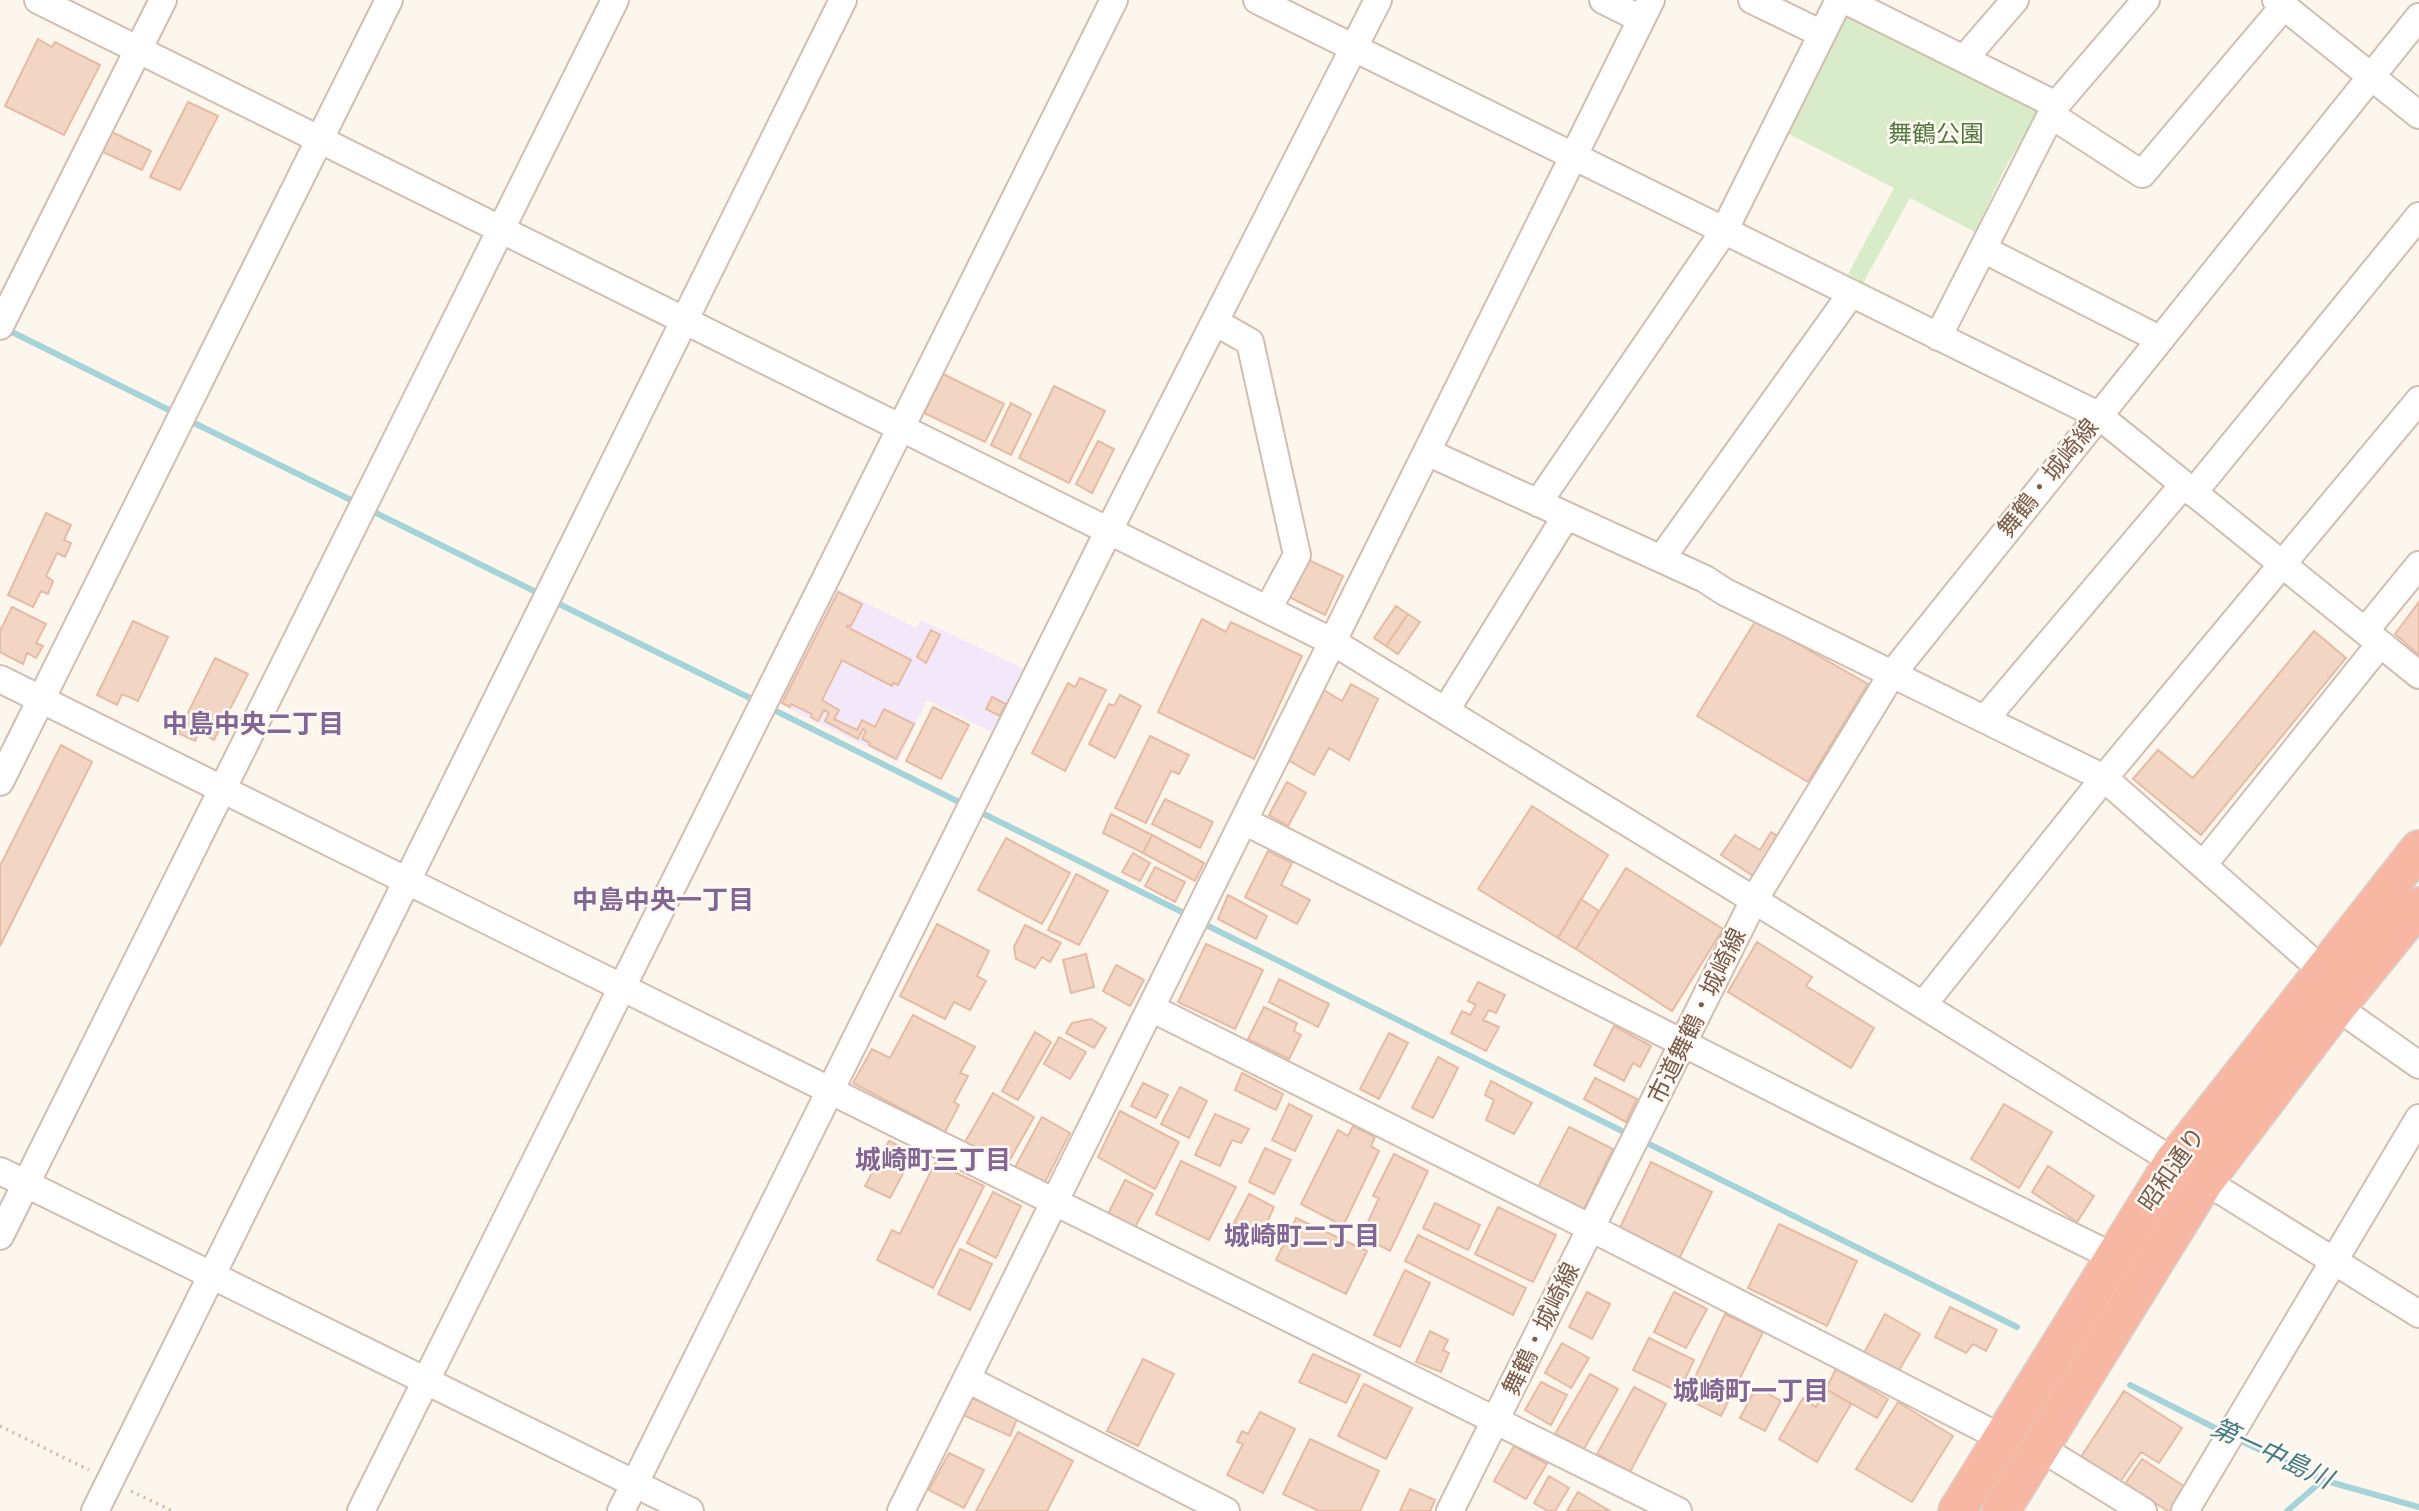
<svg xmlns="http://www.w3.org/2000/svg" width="2419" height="1511" viewBox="0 0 2419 1511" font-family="Commissioner,'Noto Sans JP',sans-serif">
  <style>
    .education { fill: #f3e8fa }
    .green { fill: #d8ecc9 }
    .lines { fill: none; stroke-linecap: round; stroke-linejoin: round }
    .stream { stroke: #a5d3da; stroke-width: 6 }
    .building { fill: #f3d5c3; stroke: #e6bba3; stroke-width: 2 }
    .minor-casing { stroke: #d1beb0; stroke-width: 30 }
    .highway-casing { stroke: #dad1cd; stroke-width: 40 }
    .path { stroke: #d9b8a5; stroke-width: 3.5; stroke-dasharray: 2 5; stroke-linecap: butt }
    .minor { stroke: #fff; stroke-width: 26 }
    .highway { stroke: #f7b7a3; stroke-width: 37 }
    .labels { text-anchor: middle; stroke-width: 5; stroke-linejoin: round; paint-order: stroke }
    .park-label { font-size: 24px; fill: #537a41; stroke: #fffaf3 }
    .street-label { font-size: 24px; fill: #7a5c4d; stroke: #fffaf3 }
    .neighbourhood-label { font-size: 26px; font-weight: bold; fill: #846695; stroke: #fffaf3 }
    .water-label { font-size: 26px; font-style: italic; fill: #437c86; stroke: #fffaf3 }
  </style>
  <rect width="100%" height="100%" fill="#fdf6ec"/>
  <!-- education -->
  <path class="education" d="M836 588 916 628 921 620 1025 669 993 733 927 700 898 762 778 703Z"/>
  <!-- green -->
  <path class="green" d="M1854 16 2033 105 2039 114 2007 164 1975 232 1910 198 1863 283 1848 274 1894 188 1785 132 1844 18Z"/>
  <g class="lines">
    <!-- stream -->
    <path class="stream" d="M6 329 175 413
      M188 420 357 503
      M370 510 542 595
      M551 600 758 702
      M768 707 965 805
      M978 811 1188 915
      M1200 922 1630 1135
      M1643 1141 2017 1327
      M2130 1385 2225 1433
      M2235 1438 2323 1480 2419 1507
      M2287 1511 2323 1480"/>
  </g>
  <!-- building -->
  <path class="building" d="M38 39 52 47 55 42 100 65 64 135 5 106Z
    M188 102 218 116 180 190 150 177Z
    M112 132 151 151 142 170 103 152Z
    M943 374 1004 404 985 442 924 413Z
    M1054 386 1105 411 1069 483 1019 458Z
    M1011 403 1031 414 1011 455 991 445Z
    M1098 441 1114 449 1092 493 1076 484Z
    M46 513 71 525 64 540 71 543 65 557 57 553 46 576 53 581 48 594 41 591 33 607 8 595Z
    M1302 557 1343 576 1325 615 1283 594Z
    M838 592 862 604 851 626 848 625 847 627 911 660 898 685 893 683 892 686 842 660 822 700 839 710 834 719 857 730 862 720 875 727 884 709 914 724 896 759 869 745 870 743 862 739 866 731 863 729 858 739 825 721 829 713 824 710 818 721 811 717 812 714 791 704 790 707 782 703Z
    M2419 602V655L2395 634Z
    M1396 606 1408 614 1386 646 1374 638Z
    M12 607 46 624 36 643 43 646 36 658 27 653 23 664 0 652V631Z
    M1408 614 1420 622 1398 654 1386 646Z
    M1202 619 1226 632 1231 622 1302 656 1254 759 1158 712Z
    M1756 620 1868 684 1808 782 1697 716Z
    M133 621 168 637 138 701 122 694 117 705 97 695Z
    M931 630 940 635 926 663 917 657Z
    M2314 631 2346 658 2201 835 2133 779 2158 750 2193 778Z
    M215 658 248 674 214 740 199 732 195 741 178 733Z
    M1080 678 1106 690 1065 771 1032 753 1068 683 1075 687Z
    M1351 684 1378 699 1349 760 1329 748 1314 775 1288 760 1322 689 1342 701Z
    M1120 695 1141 706 1115 758 1089 744 1109 704 1114 706Z
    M992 697 1006 704 1000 716 986 709Z
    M933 707 969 725 941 779 906 761Z
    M1150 736 1189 755 1179 774 1171 771 1146 823 1115 808Z
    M61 745 92 762 0 946V866Z
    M1287 782 1306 793 1288 826 1269 815Z
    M1165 799 1213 822 1200 848 1152 824Z
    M1532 806 1608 855 1558 938 1478 889Z
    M1111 814 1152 835 1143 853 1103 833Z
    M1771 832 1781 838 1755 877 1721 855 1735 835 1760 850Z
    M1152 835 1204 863 1195 881 1143 853Z
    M1006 838 1070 873 1042 924 978 890Z
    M1268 851 1292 863 1281 885 1310 900 1297 924 1245 897Z
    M1133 853 1150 863 1140 881 1122 872Z
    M1155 867 1185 882 1175 902 1145 886Z
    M1626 868 1723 929 1672 1011 1576 949Z
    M1076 874 1108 891 1079 945 1048 930Z
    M1228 895 1267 916 1256 939 1218 919Z
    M1581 899 1599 911 1576 949 1558 938Z
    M937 924 989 951 977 976 986 981 970 1010 954 1002 945 1019 900 996Z
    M1025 925 1061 943 1050 962 1042 957 1035 968 1016 959 1014 947Z
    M1757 942 1812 977 1806 986 1874 1028 1851 1068 1728 992Z
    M1206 944 1263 970 1235 1029 1178 1002Z
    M1086 954 1094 987 1071 993 1063 960Z
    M1116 965 1144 980 1130 1006 1103 991Z
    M1279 979 1329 1004 1318 1027 1269 1002Z
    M1478 982 1505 995 1496 1013 1489 1010 1483 1020 1499 1027 1486 1051 1451 1033 1462 1011 1470 1015 1476 1005 1468 1001Z
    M1264 1007 1297 1023 1294 1031 1301 1035 1289 1059 1248 1039Z
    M913 1015 975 1047 960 1073 968 1076 954 1102 959 1105 945 1132 853 1083 872 1049 890 1058Z
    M1091 1019 1106 1028 1094 1048 1066 1033 1072 1023Z
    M1614 1026 1651 1046 1640 1067 1633 1063 1624 1081 1594 1065Z
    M1035 1032 1051 1042 1018 1100 1002 1091Z
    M1389 1033 1408 1043 1379 1099 1360 1089Z
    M1059 1037 1086 1052 1070 1079 1044 1064Z
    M1438 1057 1458 1068 1433 1118 1412 1108Z
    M1242 1073 1283 1094 1276 1110 1235 1090Z
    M1595 1078 1637 1099 1626 1122 1584 1099Z
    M1491 1081 1532 1103 1514 1134 1486 1120 1494 1100 1485 1095Z
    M1143 1083 1168 1095 1156 1118 1131 1106Z
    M1180 1087 1207 1101 1189 1138 1161 1124Z
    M993 1093 1034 1117 1007 1165 965 1142Z
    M1289 1104 1312 1116 1295 1151 1272 1140Z
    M2004 1104 2052 1132 2019 1188 1971 1159Z
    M1120 1111 1179 1142 1155 1189 1098 1157Z
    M1215 1114 1249 1129 1241 1143 1232 1140 1220 1166 1195 1155Z
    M1042 1117 1070 1133 1044 1184 1014 1169Z
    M1353 1126 1375 1137 1371 1146 1379 1151 1343 1226 1301 1204 1338 1130 1348 1136Z
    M1569 1127 1613 1149 1582 1213 1536 1191Z
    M889 1141 914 1153 890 1198 865 1186Z
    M1265 1148 1291 1160 1274 1194 1249 1182Z
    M1394 1154 1428 1171 1390 1251 1367 1239 1372 1227 1367 1224 1379 1198 1373 1196Z
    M1181 1161 1236 1187 1209 1240 1156 1214Z
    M1651 1162 1712 1192 1678 1261 1618 1232Z
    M935 1163 984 1186 933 1288 877 1260 892 1230 900 1234Z
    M2048 1166 2094 1196 2077 1222 2032 1192Z
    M1125 1180 1153 1194 1134 1229 1107 1216Z
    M993 1192 1021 1206 996 1258 967 1243Z
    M1249 1194 1274 1207 1261 1236 1234 1223Z
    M1435 1203 1480 1225 1468 1250 1423 1228Z
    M1498 1207 1556 1235 1533 1282 1475 1254Z
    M1296 1218 1367 1251 1346 1294 1276 1260Z
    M1779 1224 1857 1261 1827 1326 1748 1288Z
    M1418 1235 1526 1288 1513 1315 1405 1261Z
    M960 1249 992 1264 970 1310 938 1294Z
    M1405 1270 1430 1283 1400 1347 1374 1335Z
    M1587 1292 1610 1304 1592 1339 1569 1327Z
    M1674 1292 1707 1309 1686 1348 1654 1332Z
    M1950 1307 1997 1330 1986 1351 1973 1344 1966 1353 1935 1337Z
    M1725 1314 1763 1332 1721 1416 1685 1398Z
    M1885 1314 1920 1334 1898 1372 1864 1353Z
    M1430 1331 1448 1340 1443 1350 1449 1353 1441 1372 1416 1362Z
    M1649 1338 1694 1360 1679 1392 1633 1370Z
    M1562 1343 1589 1358 1571 1388 1545 1373Z
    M1313 1354 1360 1375 1346 1403 1299 1382Z
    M1143 1359 1174 1374 1138 1446 1107 1431Z
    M1836 1369 1888 1399 1877 1418 1826 1389Z
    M1590 1374 1618 1389 1584 1449 1555 1434Z
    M1541 1382 1567 1395 1551 1425 1525 1410Z
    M1364 1384 1412 1408 1386 1459 1338 1436Z
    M1634 1387 1666 1404 1630 1472 1597 1454Z
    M1756 1387 1781 1401 1765 1431 1740 1418Z
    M1826 1389 1851 1404 1817 1462 1779 1439 1803 1398 1816 1407Z
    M2124 1391 2182 1428 2159 1463 2141 1452 2120 1482 2081 1457Z
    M970 1397 1017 1419 1010 1436 961 1414Z
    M1898 1402 1953 1436 1912 1502 1856 1469Z
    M1260 1412 1295 1429 1263 1493 1227 1475 1243 1444 1237 1442 1242 1431 1248 1434Z
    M1018 1432 1073 1461 1047 1511H976Z
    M1310 1439 1379 1471 1360 1511H1319L1283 1494Z
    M1514 1446 1547 1464 1526 1499 1494 1481Z
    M949 1453 984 1470 964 1508 929 1490Z
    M2142 1459 2187 1488 2172 1511H2168L2125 1484Z
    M1549 1476 1569 1488 1555 1511H1548L1534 1503Z
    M1410 1489 1435 1500 1430 1511H1400Z
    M1578 1492 1610 1511H1567Z"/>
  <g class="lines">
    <!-- minor casing -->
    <g class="minor-casing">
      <path id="minor" d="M38 0 1333 642 1754 900 2419 1314
        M1257 0 2098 415 2419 675
        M1603 0 1641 19
        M1752 0 1822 34
        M1845 0 2056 105
        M2276 0 2419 115
        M1964 59 2015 0
        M2051 115 2142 174 2284 6
        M1983 249 2159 339
        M1215 322 1250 342 1297 555 1268 609
        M0 326 163 0
        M1938 337 2056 105 2146 0
        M1427 452 1705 579 1725 592 2104 778 2323 971
        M2193 493 2419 216
        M1538 503 1724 231 1839 0
        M1661 559 1851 294
        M2365 631 2419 565
        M0 679 1678 1511
        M1446 710 1566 516
        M1985 719 2183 485
        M0 782 389 0
        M1244 821 1821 1113 2114 1257
        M2203 865 2380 644
        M1923 1005 2104 778 2419 400
        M2337 1007 2419 1065
        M1151 1008 1591 1228 2002 1438
        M0 1171 690 1511
        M0 1236 615 0
        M967 1379 1226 1511
        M2041 1448 2143 1511
        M95 1511 843 0
        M361 1511 1114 0
        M621 1511 1109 530 1378 0
        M901 1511 1651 0
        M1450 1511 1754 900 1892 674 2419 17
        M2185 1511 2419 1118"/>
    </g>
    <!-- highway casing -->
    <g class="highway-casing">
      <path id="highway" d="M1957 1511 2173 1162 2419 849
        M2001 1511 2205 1181 2337 1007 2419 906"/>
    </g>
    <!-- path -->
    <path class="path" d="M0 1426 89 1470
      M131 1491 172 1511"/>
    <!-- minor -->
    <use href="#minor" class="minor"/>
    <!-- highway -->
    <use href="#highway" class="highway"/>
  </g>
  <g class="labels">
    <!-- park labels -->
    <g class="park-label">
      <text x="1936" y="142">舞鶴公園</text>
    </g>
    <!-- street labels -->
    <g class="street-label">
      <text transform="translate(2048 478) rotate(-51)" y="8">舞鶴・城崎線</text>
      <text transform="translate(1697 1016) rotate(-64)" y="8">市道舞鶴・城崎線</text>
      <text transform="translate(2172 1169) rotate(-55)" y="8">昭和通り</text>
      <text transform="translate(1541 1329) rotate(-64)" y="8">舞鶴・城崎線</text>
    </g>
    <!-- neighbourhood labels -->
    <g class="neighbourhood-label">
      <text x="253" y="733">中島中央二丁目</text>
      <text x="663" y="909">中島中央一丁目</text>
      <text x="933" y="1169">城崎町三丁目</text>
      <text x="1302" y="1245">城崎町二丁目</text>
      <text x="1751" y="1400">城崎町一丁目</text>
    </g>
    <!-- water labels -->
    <g class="water-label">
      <text transform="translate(2272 1453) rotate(25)" y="9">第一中島川</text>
    </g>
  </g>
</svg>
